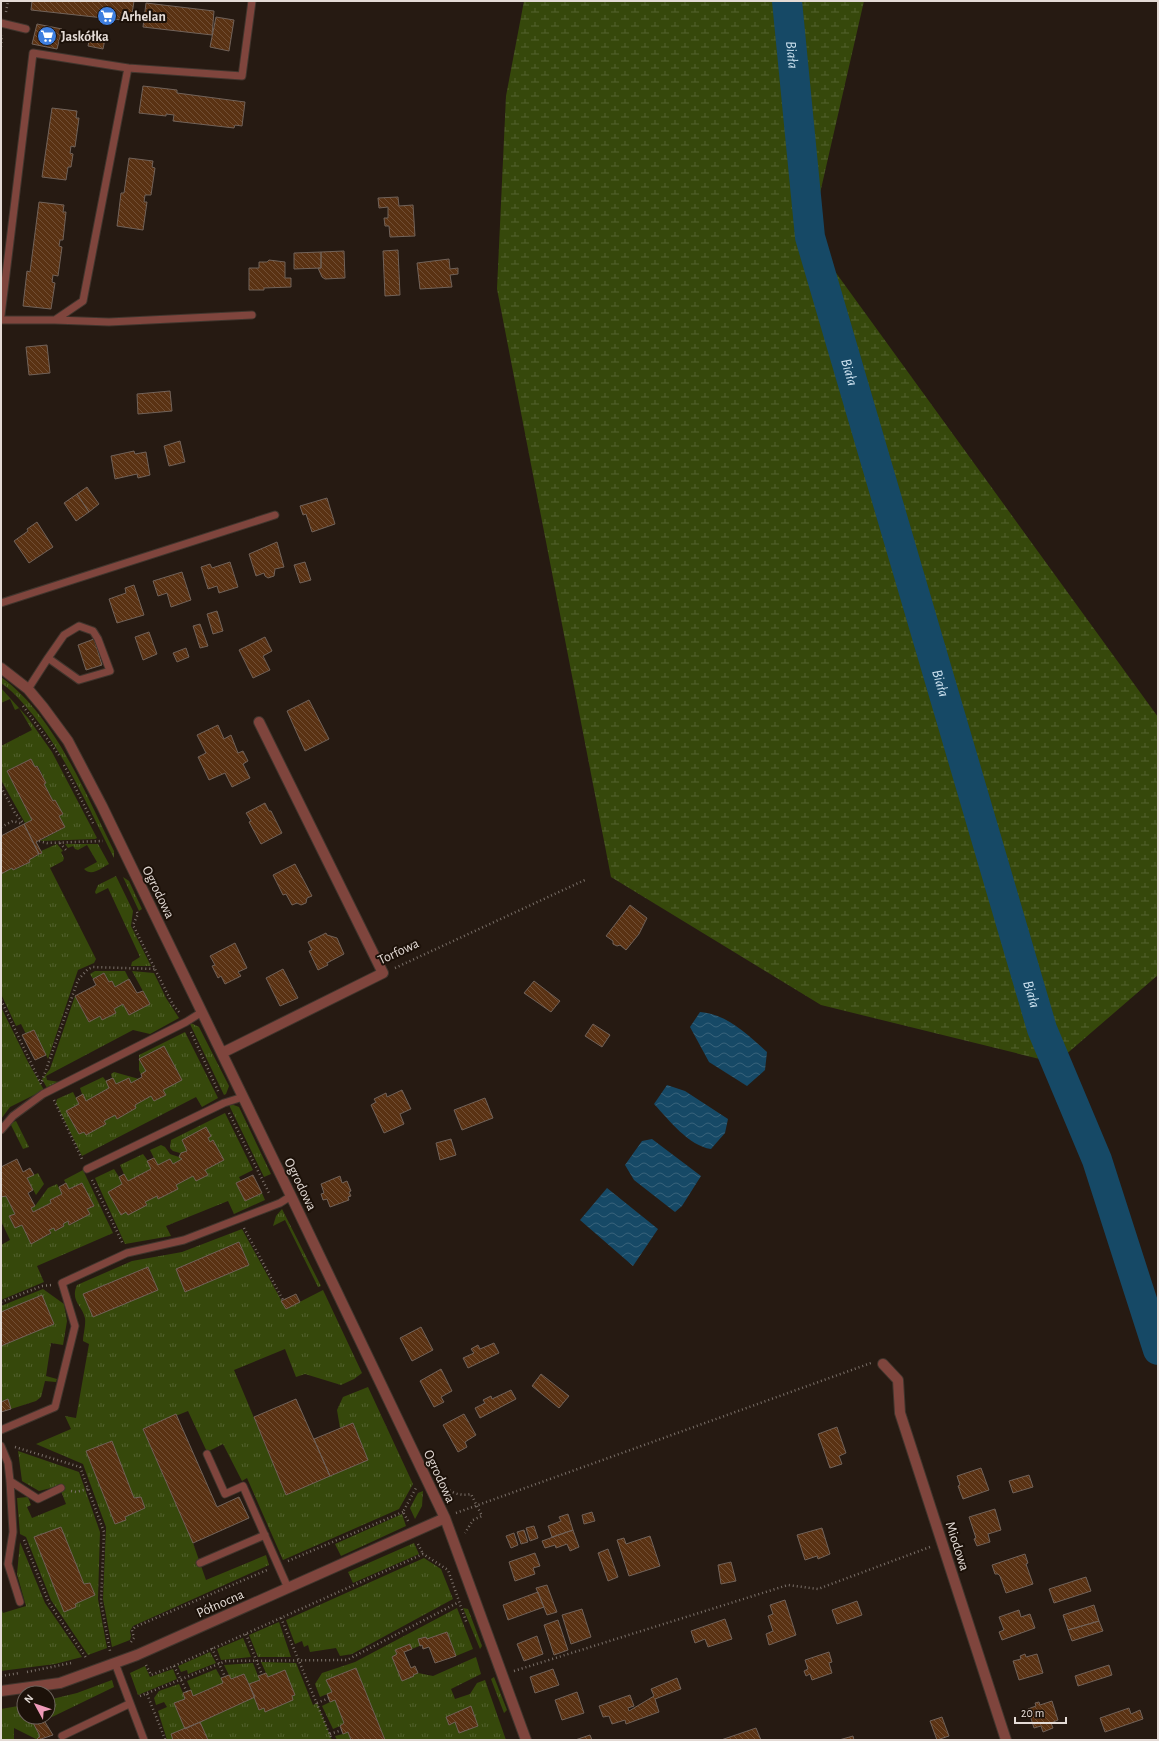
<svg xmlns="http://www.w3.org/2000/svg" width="1159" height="1741" viewBox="0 0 1159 1741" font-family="'Alegreya Sans',sans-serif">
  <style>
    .grass { fill: url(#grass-tufts) }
    .wetland { fill: url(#wetland-marsh) }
    .water { fill: url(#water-waves) }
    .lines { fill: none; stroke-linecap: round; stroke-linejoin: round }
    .river { stroke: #164966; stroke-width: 30 }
    .building { fill: url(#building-back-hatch); stroke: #716259 }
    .lane-casing { stroke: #41352d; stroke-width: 9 }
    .street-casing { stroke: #41352d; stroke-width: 12 }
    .path { stroke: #7b716a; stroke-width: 2.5; stroke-dasharray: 1 3; stroke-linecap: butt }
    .lane { stroke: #7f453d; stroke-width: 7 }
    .street { stroke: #7f453d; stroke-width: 10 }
    .labels { text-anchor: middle; stroke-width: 4; stroke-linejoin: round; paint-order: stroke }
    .poi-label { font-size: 14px; font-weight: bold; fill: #e4dbd6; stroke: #1c1109; text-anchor: start }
    .street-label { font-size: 14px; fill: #e4dbd6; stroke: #1c1109 }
    .water-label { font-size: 15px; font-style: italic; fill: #cce1ef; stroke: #1c1109 }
  </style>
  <defs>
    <pattern id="grass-tufts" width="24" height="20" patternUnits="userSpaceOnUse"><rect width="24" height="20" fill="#36480b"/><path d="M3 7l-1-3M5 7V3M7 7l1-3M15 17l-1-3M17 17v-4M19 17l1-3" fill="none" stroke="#53622e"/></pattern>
    <pattern id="wetland-marsh" width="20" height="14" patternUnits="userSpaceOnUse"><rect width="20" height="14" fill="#36480b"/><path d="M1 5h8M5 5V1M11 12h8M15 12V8" fill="none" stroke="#53622e"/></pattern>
    <pattern id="water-waves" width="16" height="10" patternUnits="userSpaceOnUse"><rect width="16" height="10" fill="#164966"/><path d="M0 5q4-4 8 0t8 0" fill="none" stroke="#38637b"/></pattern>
    <pattern id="building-back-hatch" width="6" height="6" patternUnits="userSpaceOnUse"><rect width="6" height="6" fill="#5a3213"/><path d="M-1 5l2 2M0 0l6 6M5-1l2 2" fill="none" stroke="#724f35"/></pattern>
  </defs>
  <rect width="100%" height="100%" fill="#261a12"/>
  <!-- grass -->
  <path class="grass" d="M1 677C55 716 85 793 114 851V858C89 809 67 758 33 715 23 703 13 691 1 683Z
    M1 688 28 718 52 752 97 838 95 839 40 841 65 827 59 816 62 814 55 800 53 801 44 784 46 783 38 766 35 767 31 759 7 771 32 820 25 823 1 780V746L32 730 19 708 15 710 10 699 1 703Z
    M57 844 63 851 61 852 64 858 63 861 50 868 96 959 94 963 78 970 48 1059 34 1030 26 1034 21 1024 16 1026 1 994V874L12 868 14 870 30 862 29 860 42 853 41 851Z
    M65 844H98L109 864C101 868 92 877 84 869L97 862 87 845 78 850 75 849 73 846 68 848Z
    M116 876 133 911 131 926 151 966H131L132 962 140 957 108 888 96 894 95 892 98 885Z
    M123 877 129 881 142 909 139 911Z
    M95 971H125L129 979 115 987 112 981 109 982 104 973 93 979 90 974Z
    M132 971 154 973 166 998 179 1018 150 1034 133 1030 46 1076 47 1080 59 1082 47 1088 42 1079 50 1069 75 996 89 1022 100 1016 102 1020 116 1013 114 1009 123 1004 129 1015 150 1004Z
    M1 1007 28 1062 44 1090 10 1107 1 1119Z
    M191 1023 199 1027 229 1086 226 1094 224 1095 190 1024Z
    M185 1032 218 1098 202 1107 196 1097 82 1156 56 1103 57 1099 73 1092 76 1098 82 1094 80 1088 103 1077 106 1081 112 1078 111 1074 114 1072 139 1079 142 1077 139 1070V1055Z
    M231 1104 239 1107 271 1174 264 1177 229 1105Z
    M225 1113 253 1170 239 1177 241 1181 236 1183 245 1201 262 1193 265 1200 234 1214 228 1201 166 1226 171 1236 125 1244 95 1178 114 1169 119 1177 124 1174 120 1165 143 1154 148 1161 154 1158 150 1150 161 1145 165 1147 170 1154 179 1157 180 1153 173 1151 170 1148 171 1140Z
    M16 1121 29 1147 23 1149 10 1123Z
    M83 1170 113 1233 37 1266 44 1282 1 1300V1245L10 1240 1 1221V1197L6 1196 15 1214 10 1216 22 1225 31 1243 51 1234 49 1230 54 1228 56 1231 64 1226 63 1224 68 1221 70 1225 90 1214 87 1209 94 1206 82 1183 69 1189 64 1180Z
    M38 1173 44 1184 36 1195 27 1178Z
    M57 1184 62 1194 50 1200 51 1203 33 1212 31 1208 35 1206 48 1188Z
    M282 1209 321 1286 318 1287 285 1220 273 1226 276 1216Z
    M242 1229 286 1309 323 1290 362 1373 354 1379 341 1385 305 1374 296 1377 285 1349 234 1370 286 1494 368 1460 353 1423 340 1428 337 1410 343 1397 368 1387 413 1484 399 1509 283 1560 247 1478 242 1481 223 1444 207 1452 188 1411 143 1429 193 1543 206 1580 266 1555 269 1565 133 1626 130 1631 131 1636 130 1640 112 1647 103 1599 106 1527 83 1464 36 1444 71 1429 65 1416 76 1418 89 1344 83 1341C83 1335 86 1325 85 1318 82 1305 70 1301 77 1285L132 1261 182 1252Z
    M43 1289 64 1304 67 1321 63 1345 51 1343 46 1376 57 1379 56 1382 45 1381 41 1397 36 1401 11 1409 8 1399 1 1402V1306Z
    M18 1451 79 1472 100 1532 98 1599 107 1648 88 1655 51 1600 26 1537 20 1534 17 1498 28 1497 31 1505 27 1507 32 1518 66 1504 59 1486 39 1491 22 1481Z
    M423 1491 422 1506 415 1519 410 1508 418 1493Z
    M402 1514 406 1526 341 1556 335 1544Z
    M20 1542 45 1603 82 1657 55 1664 1 1671V1608L3 1613 26 1606 17 1574Z
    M414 1543 419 1554 353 1583 348 1572Z
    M424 1558 441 1569 453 1599 352 1654 340 1656 336 1648 310 1652 308 1645 304 1647 302 1641 295 1644 286 1620Z
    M457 1608 473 1649 456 1656 422 1645 404 1652 411 1668 415 1666 418 1673 433 1676 476 1657 481 1674 451 1689 455 1699 470 1694 477 1683 485 1680 506 1740H337L335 1736 343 1734 340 1726 333 1729 322 1706 330 1702 327 1694 320 1697 315 1684 322 1673 355 1662Z
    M463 1608 468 1609 482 1646 480 1649Z
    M279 1622 291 1657H258L249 1635Z
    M243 1638 251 1657 221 1660 217 1649Z
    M210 1652 216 1663 188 1674 187 1670 181 1672 178 1666Z
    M261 1662 296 1663 313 1705 317 1703 332 1740H167L158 1711 167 1707 164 1702 156 1705 154 1698 159 1691 179 1684 183 1693 191 1690 187 1681 216 1669 221 1678 229 1675 224 1665 253 1663 258 1676 266 1673Z
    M145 1666 150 1677 173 1669 177 1679 138 1695 130 1673Z
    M494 1677 507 1710 504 1713 491 1679Z
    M112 1680 114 1687 52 1717 48 1716V1700L77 1693Z
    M24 1705V1717H34L31 1719 40 1736 38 1739V1740L14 1728V1740H1V1709Z"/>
  <!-- wetland -->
  <path class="wetland" d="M524 1H864L810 237 1158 717V975L1056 1063 821 1005 611 877 497 289 506 96Z"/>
  <!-- water -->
  <path class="water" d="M700 1012C727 1014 748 1035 767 1052L765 1070 747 1086 709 1062 690 1027Z
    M667 1085 685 1091 728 1119 725 1133 711 1149C689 1146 669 1120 654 1104Z
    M652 1139 701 1176 682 1206 675 1212 634 1180 625 1165 642 1141Z
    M607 1188 658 1229 633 1266 580 1220Z"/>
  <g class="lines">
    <!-- river -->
    <path class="river" id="s1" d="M787 1 810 237 1042 1029 1097 1160 1158 1350"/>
  </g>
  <!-- building -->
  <path class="building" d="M32 1H134L131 21 31 10Z
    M146 3 214 11 212 35 143 27Z
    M216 17 234 20 229 51 210 47Z
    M37 24 62 29 57 49 32 44Z
    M91 31 106 34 103 49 88 46Z
    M143 86 177 90V93L245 102 242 126 235 125 234 128 173 121 174 115 166 114V116L139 113Z
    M52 108 77 111 76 118H79L75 147 71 146 70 153 73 154 71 167H68L66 180 42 177Z
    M129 158 153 161 152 167 155 168 151 195H145L144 202H147L143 230 117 226 121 193H124Z
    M398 197 399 206 413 205 415 236 390 237 389 226H385L384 218H388V207L379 208 378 198Z
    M39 202 64 205 63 212H66L63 240H60L59 246 62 247 58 276 53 275 52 282 55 283 51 309 23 306 27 271 30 272Z
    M398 250 400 295 385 296 383 251Z
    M344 251 345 278 325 279 322 277 318 268H321V252Z
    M321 252V268L294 269V253Z
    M449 259 450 269 458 268V274L450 275 452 287 420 289 417 263Z
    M269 260 285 262V278H291V287L264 288V290H249V268H259V262H267Z
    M47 345 50 373 29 375 26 347Z
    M170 391 172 411 138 414 137 394Z
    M180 441 185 462 169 466 164 446Z
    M134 451 135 454 146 452 150 475 138 478 137 474 115 479 111 456Z
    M87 487 99 504 89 512 77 494Z
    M77 494 89 512 76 521 64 503Z
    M327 498 335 524 312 532 306 514 303 515 300 506Z
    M37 522 53 547 29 563 14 541 28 531 27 529Z
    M277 542 284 567 275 569 274 576 268 578 265 576 264 573 256 576 249 554Z
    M230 562 238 587 219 593 217 586 208 589 201 567 210 564 212 568Z
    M305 562 311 580 300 583 294 565Z
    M182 572 191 600 171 607 167 593 158 596 153 581Z
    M134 585 144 615 117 623 109 599 126 593 125 588Z
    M217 611 223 631 213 634 207 614Z
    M200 624 208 646 200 648 193 626Z
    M149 632 157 654 143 660 135 637Z
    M265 637 272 651 263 656 270 670 253 678 239 650Z
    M94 639 102 665 86 670 78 645Z
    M186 648 189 657 177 662 173 653Z
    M309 700 329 739 305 751 287 711Z
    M218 725 224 739 231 735 238 753 243 751 248 761 243 764 250 778 232 787 225 773 209 780 198 757 206 753 197 735Z
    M31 759 35 767 37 766 46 783 44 784 53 801 55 800 63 814 59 816 65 827 36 842 42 853 39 854 24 824 32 820 7 771Z
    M265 803 269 811H271L282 833 261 844 249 822 251 821 246 813Z
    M24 824 39 854 29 860 30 862 13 870 12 868 1 874V836Z
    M295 864 312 896 307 898 306 903 301 905 297 903 292 905 286 894 283 895 273 875Z
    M630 905 647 918 639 934 626 950 620 945 617 946 613 944V941L606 936Z
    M326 933 327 935 337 938 344 954 327 963 328 965 318 970 309 951 312 950 308 942Z
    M235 943 247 968 238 972 241 976 225 984 221 976 218 978 212 966 215 965 210 956Z
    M283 969 298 998 280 1006 266 978Z
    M104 973 109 982 112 981 115 987 129 979 137 993 143 991 150 1004 129 1015 123 1004 114 1009 116 1013 102 1020 100 1016 89 1022 75 996 96 985 93 979Z
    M534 981 560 1001 551 1012 524 993Z
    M593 1024 610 1035 602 1047 585 1036Z
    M34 1030 46 1055 35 1060 22 1035Z
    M164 1046 182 1080 163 1090 166 1095 154 1101 151 1096 135 1105 136 1108 117 1119 115 1115 104 1121 106 1124 86 1135 84 1132 79 1134 66 1111 79 1104 76 1098 83 1094 86 1101 109 1088 106 1081 113 1078 116 1084 129 1078 131 1083 142 1077 141 1074 146 1071 139 1059Z
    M402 1090 411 1109 400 1114 404 1124 384 1133 371 1105 376 1102 374 1099 386 1093 387 1097Z
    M485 1098 493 1118 462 1130 454 1110Z
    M206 1127 211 1136 208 1138 210 1142 213 1140 224 1160 205 1170 208 1175 196 1181 193 1176 176 1185 178 1189 158 1199 157 1196 145 1202 147 1205 128 1215 126 1212 121 1215 108 1192 122 1184 119 1177 124 1174 128 1181 151 1169 147 1161 154 1158 158 1165 170 1159 173 1164 182 1159 179 1157 181 1153 187 1151 182 1140Z
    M451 1139 456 1155 440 1160 436 1143Z
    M17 1159 23 1172 30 1168 34 1175 27 1178 33 1190 28 1193 35 1206 31 1208 33 1212 51 1203 50 1200 62 1194 59 1187 66 1183 69 1189 82 1183 94 1206 87 1209 90 1214 69 1225 68 1221 63 1224 64 1226 55 1231 54 1228 49 1230 51 1233 31 1244 22 1225 15 1228 9 1216 15 1214 6 1196 1 1197V1167Z
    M253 1175 262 1193 245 1201 236 1183Z
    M340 1176 342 1183 347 1181 351 1191 349 1192 351 1196 348 1197 349 1200 330 1207 327 1199 323 1200 321 1194 324 1193 321 1184Z
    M239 1242 249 1265 185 1292 176 1269Z
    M148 1267 158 1290 93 1317 83 1294Z
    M296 1294 300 1302 286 1309 281 1301Z
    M42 1295 54 1324 1 1346V1312Z
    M421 1327 433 1350 412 1361 400 1338Z
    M494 1343 499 1353 468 1368 463 1358 474 1353 471 1349 478 1345 480 1349Z
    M441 1369 452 1391 441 1397 444 1402 434 1407 420 1381Z
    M541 1374 569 1396 559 1408 532 1386Z
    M511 1390 516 1399 480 1418 475 1408 485 1403 483 1400 491 1396 492 1399Z
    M8 1399 11 1409 1 1412V1402Z
    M296 1399 330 1476 286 1495 254 1417Z
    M176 1414 217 1507 239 1497 249 1518 193 1543 143 1429Z
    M464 1414 476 1435 465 1442 467 1447 458 1452 443 1425Z
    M353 1423 368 1460 330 1476 314 1439Z
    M837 1427 846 1453 839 1456 842 1464 830 1468 818 1434Z
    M112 1441 134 1498 141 1497 145 1508 125 1517 126 1520 115 1524 86 1451Z
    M981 1468 989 1490 963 1499 958 1486 960 1485 957 1476Z
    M1029 1475 1033 1487 1013 1493 1009 1481Z
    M995 1509 1001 1530 988 1534 990 1542 977 1546 974 1539 976 1538 969 1517Z
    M592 1512 595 1521 584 1524 582 1515Z
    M568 1514 573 1530 552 1537 548 1526 561 1521 559 1517Z
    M534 1526 538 1538 530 1541 526 1528Z
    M61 1527 84 1584 90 1583 95 1595 75 1604 76 1607 64 1612 34 1537Z
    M822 1528 830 1554 818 1559 817 1556 805 1560 797 1535Z
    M524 1530 528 1542 521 1544 517 1532Z
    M573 1530 579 1547 570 1551 567 1544 556 1548 555 1545 545 1548 542 1541Z
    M514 1533 518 1545 511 1548 506 1536Z
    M650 1536 660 1566 629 1576 617 1540 624 1538 626 1544Z
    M608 1549 618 1577 608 1581 598 1553Z
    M535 1553 540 1566 533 1568 535 1574 515 1581 509 1562Z
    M1025 1554 1028 1563 1026 1564 1033 1584 1006 1593 1000 1576 998 1574H995L992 1565Z
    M731 1562 736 1581 721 1584 718 1565Z
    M1086 1577 1091 1591 1054 1603 1049 1589Z
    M547 1585 557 1612 547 1615 536 1588Z
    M538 1592 544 1607 508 1620 503 1605Z
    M785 1600 796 1635 769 1645 766 1634 773 1631 768 1616 773 1614 770 1605Z
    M857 1601 862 1615 837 1624 832 1610Z
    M1094 1605 1099 1621 1068 1630 1063 1615Z
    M582 1609 591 1637 571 1644 562 1615Z
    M1019 1610 1021 1617 1030 1614 1035 1628 1002 1640 999 1632 1004 1630 999 1617Z
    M725 1619 732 1639 708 1647 705 1639 695 1643 691 1631Z
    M558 1620 568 1650 554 1655 544 1625Z
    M1099 1621 1103 1631 1072 1641 1068 1630Z
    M447 1632 456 1656 435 1663 429 1647 423 1649 422 1645 420 1646 418 1639 426 1637 427 1639Z
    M537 1636 543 1654 524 1661 517 1644Z
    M410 1644 412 1649 404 1652 411 1668 415 1666 418 1673 413 1675 414 1676 402 1681 392 1657 397 1654 395 1650Z
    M829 1652 832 1662 829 1663 832 1673 812 1680 810 1674 806 1676 804 1671 808 1669 805 1660Z
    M1025 1654 1026 1657 1037 1654 1043 1673 1019 1680 1013 1661 1021 1659 1020 1656Z
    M1109 1665 1112 1675 1078 1686 1075 1676Z
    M356 1668 385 1740H351L348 1732 343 1734 340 1726 344 1723 335 1700 330 1702 327 1694 332 1692 326 1680Z
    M553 1669 559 1685 535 1693 530 1677Z
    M285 1670 295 1695 292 1696 293 1700 265 1712 264 1708 259 1710 249 1684 260 1680 258 1676 266 1673 268 1677Z
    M244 1674 255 1697 185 1729 174 1703 185 1699 183 1693 191 1690 193 1696 223 1683 221 1678 229 1675 231 1679Z
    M677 1678 681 1689 655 1699 659 1712 626 1724 625 1720 612 1724 609 1716 603 1717 599 1706 630 1695 634 1706 628 1708 629 1711 654 1696 651 1689Z
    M577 1692 584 1713 562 1720 555 1700Z
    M1052 1701 1058 1720 1051 1723 1053 1728 1043 1732 1041 1726 1034 1728 1028 1709 1036 1706 1035 1703 1039 1702 1040 1705Z
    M471 1706 478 1726 459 1733 455 1722 449 1725 446 1717Z
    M1129 1708 1131 1714 1140 1710 1143 1719 1105 1732 1100 1718Z
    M34 1717H42L53 1735 38 1740 37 1739 40 1736 31 1719Z
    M942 1717 949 1736 937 1740 930 1721Z
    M200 1722 208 1740H173L171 1734Z
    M756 1728 761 1740H721Z
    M590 1735 592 1740H575Z
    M853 1736 854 1740H839Z"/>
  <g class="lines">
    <!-- lane casing -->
    <g class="lane-casing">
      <path id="lane" d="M1 23 26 29
        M1 315 33 53 128 68 242 76 252 1
        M1 320H55L83 301 128 68
        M55 320 109 322 252 315
        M1 603 275 515
        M28 689 48 658 79 680 110 671 98 639 93 631 79 626 64 635 48 658
        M1 1130 13 1116 43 1094 186 1022 202 1012
        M87 1169 224 1103 243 1097
        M1 1430 55 1407 75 1326 62 1283 127 1253 184 1240 280 1203 291 1196
        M1 1446 8 1463 10 1481 13 1532 8 1564 20 1602
        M207 1454 225 1494 243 1486 288 1588
        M10 1481 38 1499 61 1488
        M200 1563 265 1535
        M115 1663 144 1740
        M62 1736 129 1704"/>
    </g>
    <!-- street casing -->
    <g class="street-casing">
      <path id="street" d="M1 668 28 689 43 707 68 741 102 806 291 1196 445 1518 526 1740
        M222 1053 383 973 259 722
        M883 1364 898 1380 900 1413 1006 1740
        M1 1691 60 1683 137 1655 445 1518"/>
    </g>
    <!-- path -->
    <path class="path" d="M6 12 8 1
      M1 47 2 35
      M23 706 59 755
      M64 765 94 825
      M1 787 15 813 24 824
      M1 827 13 821 23 824
      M39 841 47 843 103 841
      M60 843 66 850
      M137 912 138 914 133 925 173 1005 179 1012
      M395 968 587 879
      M1 1000 41 1084 78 980 88 969 93 967 155 969
      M191 1032 219 1093
      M54 1100 82 1159
      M229 1113 270 1195
      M92 1180 123 1244
      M244 1228 283 1300
      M1 1302 42 1286 52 1285
      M15 1447 80 1467 104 1532 101 1602 110 1651
      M446 1488C454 1494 462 1496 471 1494L482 1516 473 1520 465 1533
      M71 1491 76 1492 88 1489
      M456 1513 871 1363
      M408 1521 403 1512 416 1488
      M24 1540 49 1603 87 1659
      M418 1544 423 1554
      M288 1561 403 1512
      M281 1618 332 1740
      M246 1634 262 1675
      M131 1642 134 1638 132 1630 135 1627 267 1570
      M212 1648 225 1677
      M146 1665 151 1675 174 1666 423 1554 448 1570 467 1624
      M174 1666 187 1692
      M514 1671 788 1585 818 1589 930 1547
      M27 1672 71 1663
      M1 1676 20 1673
      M147 1694 165 1739 164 1740
      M140 1696 226 1661 347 1660 459 1602
      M317 1703 329 1698
      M330 1734 342 1730"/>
    <!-- lane -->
    <use href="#lane" class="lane"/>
    <!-- street -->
    <use href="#street" class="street"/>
  </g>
  <!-- icons -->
  <defs>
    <g id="supermarket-disc" transform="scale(1)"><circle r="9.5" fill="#3f7fe0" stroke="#1c1109"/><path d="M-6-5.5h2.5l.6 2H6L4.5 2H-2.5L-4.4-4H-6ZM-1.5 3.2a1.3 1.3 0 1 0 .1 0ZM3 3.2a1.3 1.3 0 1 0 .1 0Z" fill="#fff"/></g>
  </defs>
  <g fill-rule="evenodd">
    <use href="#supermarket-disc" x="107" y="16"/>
    <use href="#supermarket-disc" x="47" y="36"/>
  </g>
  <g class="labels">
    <!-- poi labels -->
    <g class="poi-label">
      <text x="121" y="21">Arhelan</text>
      <text x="61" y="41">Jaskółka</text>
    </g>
    <!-- street labels -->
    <g class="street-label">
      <text transform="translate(159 892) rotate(64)" y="5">Ogrodowa</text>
      <text transform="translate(398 951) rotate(-25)" y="5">Torfowa</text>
      <text transform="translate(301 1184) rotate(64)" y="5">Ogrodowa</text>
      <text transform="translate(440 1476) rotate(65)" y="5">Ogrodowa</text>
      <text transform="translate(958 1546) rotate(72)" y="5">Miodowa</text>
      <text transform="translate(220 1603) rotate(-24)" y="5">Północna</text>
    </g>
    <!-- water labels -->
    <g class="water-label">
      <text dy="5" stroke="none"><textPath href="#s1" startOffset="54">Biała</textPath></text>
      <text dy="5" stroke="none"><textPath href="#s1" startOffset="378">Biała</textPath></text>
      <text dy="5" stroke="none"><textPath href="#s1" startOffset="702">Biała</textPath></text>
      <text dy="5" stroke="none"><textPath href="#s1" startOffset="1026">Biała</textPath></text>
    </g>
  </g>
  <!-- border -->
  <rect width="1159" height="1741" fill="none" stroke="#e4dbd6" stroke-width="4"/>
  <!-- north arrow -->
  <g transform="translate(36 1705) rotate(310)"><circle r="19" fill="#1c1109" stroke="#6c625b"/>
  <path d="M0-3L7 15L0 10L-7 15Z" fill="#ef9ab8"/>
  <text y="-6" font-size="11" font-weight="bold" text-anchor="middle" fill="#e4dbd6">N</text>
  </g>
  <!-- scale -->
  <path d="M1015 1717v6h51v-6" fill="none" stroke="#e4dbd6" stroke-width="2"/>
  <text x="1021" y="1717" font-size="12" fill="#e4dbd6" stroke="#1c1109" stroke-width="3" paint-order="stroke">20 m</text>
</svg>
